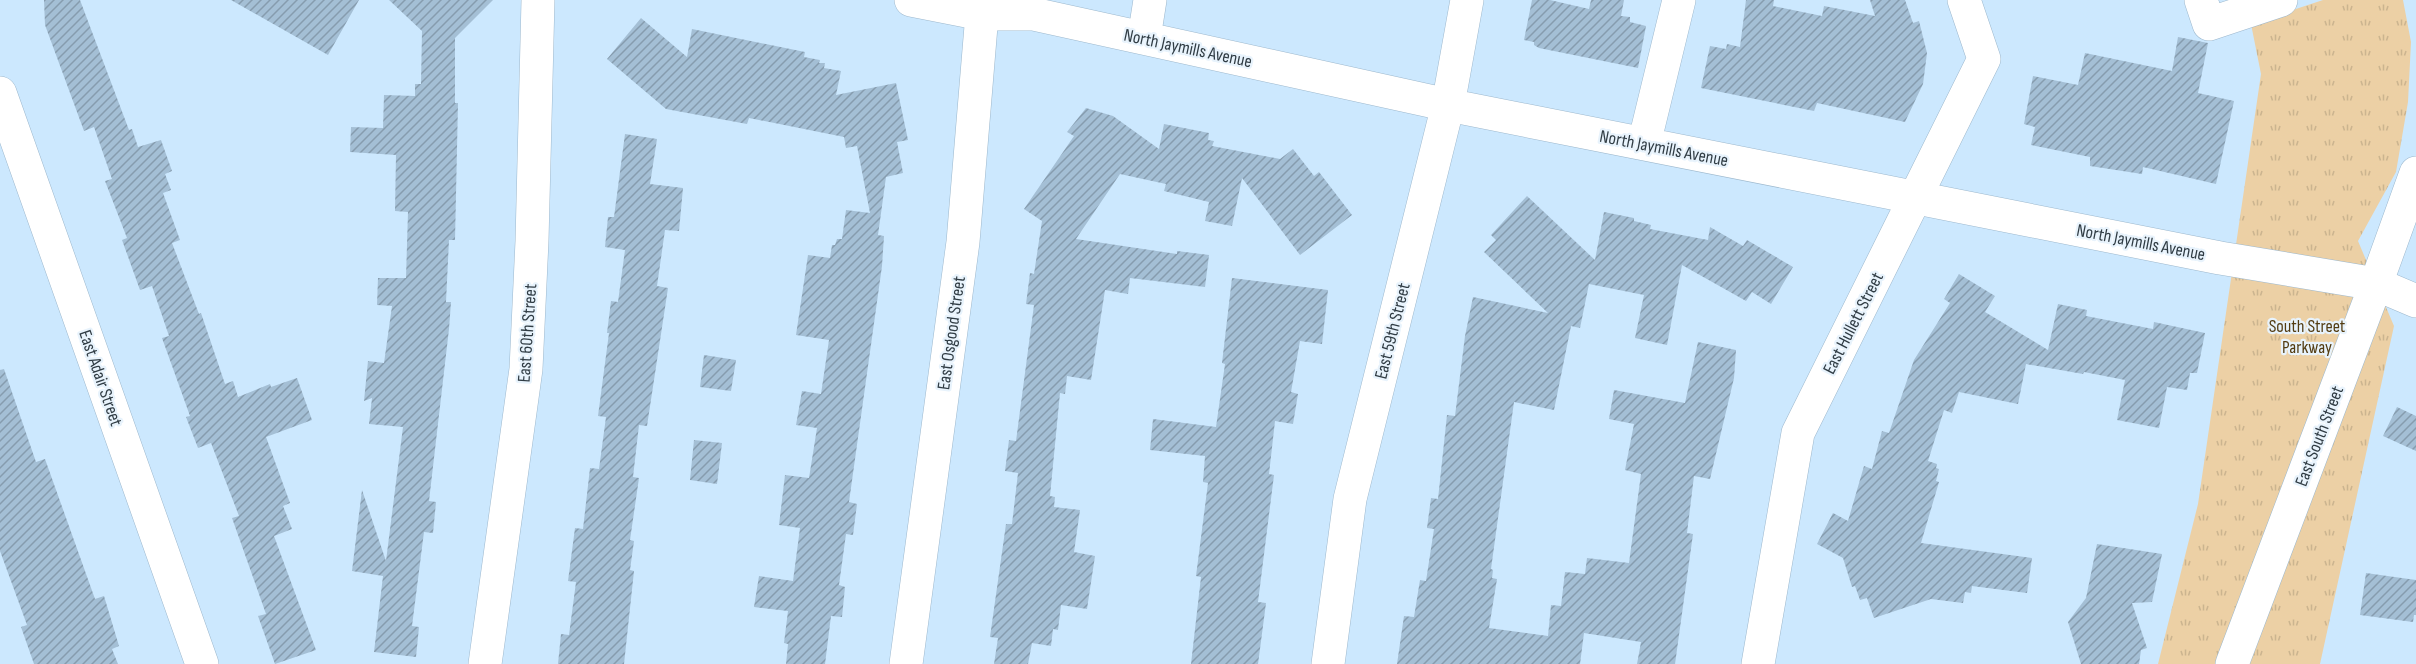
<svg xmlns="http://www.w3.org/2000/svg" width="2416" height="664" viewBox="0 0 2416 664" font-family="'Sofia Sans Condensed',sans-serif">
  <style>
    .park { fill: url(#park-tufts) }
    .building { fill: url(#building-hatch) }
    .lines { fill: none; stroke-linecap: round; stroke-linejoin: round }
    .minor-casing { stroke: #9db8cd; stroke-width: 34 }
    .minor { stroke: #fff; stroke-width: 33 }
    .labels { text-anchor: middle; stroke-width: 4.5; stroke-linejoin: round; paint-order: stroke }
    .street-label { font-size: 18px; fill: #303c44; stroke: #e8f3fc }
    .park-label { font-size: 18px; fill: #533c12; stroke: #e8f3fc }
  </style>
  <defs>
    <pattern id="park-tufts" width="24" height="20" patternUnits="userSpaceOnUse" patternTransform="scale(1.5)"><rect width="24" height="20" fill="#ecd0a5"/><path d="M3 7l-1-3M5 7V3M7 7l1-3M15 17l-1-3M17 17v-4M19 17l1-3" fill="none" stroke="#cbb48f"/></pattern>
    <pattern id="building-hatch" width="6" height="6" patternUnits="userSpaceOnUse" patternTransform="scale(1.5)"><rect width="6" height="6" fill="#a4bfd5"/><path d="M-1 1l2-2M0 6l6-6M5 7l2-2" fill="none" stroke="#869cae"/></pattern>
  </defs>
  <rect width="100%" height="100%" fill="#cce8fe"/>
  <!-- park -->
  <path class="park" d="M2323 0H2403L2411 42 2408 102 2396 172 2358 241 2394 326 2320 664H2158L2198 504 2261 74 2251 24Z"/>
  <!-- building -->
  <path class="building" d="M44 0H80L129 130 132 129 138 147 161 140 172 171 165 174 171 190 163 193 180 240 172 243 199 314 201 313 225 384 233 381 238 397 270 384 271 387 297 378 312 420 266 437 290 503 283 506 292 529 274 536 316 650 275 664 258 616 266 614 232 518 239 516 211 443 198 448 186 417 190 416 162 338 169 336 152 286 140 290 122 240 127 238 105 181 112 179 94 127 84 131 45 25Z
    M231 0H359L328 55Z
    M389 0H493L455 38V103H458L455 240H449L446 302H451L449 329 429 501 436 502 433 533 424 532 412 626 419 627 416 657 374 652 383 576 352 571 362 490 386 561 403 427 369 424 372 398 364 401 368 361 384 363 392 306 377 305 378 278H406L408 212 395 211 396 155 350 152 351 127 383 128 384 95 415 96V84H421L422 31Z
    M1532 0H1550L1589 9 1591 0H1624L1621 16 1630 17V22L1646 26 1638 68 1539 48 1534 45V42L1524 40Z
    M1746 0H1774L1773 6 1822 16 1824 6 1875 16 1870 0H1905L1913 23 1919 21 1927 53 1923 84 1905 122 1817 103 1814 111 1701 88 1710 46 1726 49 1727 44 1740 47Z
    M641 18 687 57 692 29 805 52 804 57 820 60 819 63H825L824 68 841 71 836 95 896 83 908 140 897 142 903 173 886 177 878 235 884 236 882 266 849 502 857 504 853 535 846 534 839 585 845 587 842 617 831 616 825 664H786L788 644 784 643 788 611 754 607 759 576 793 581 800 528 779 525 785 475 809 478 817 428 796 425 802 391 821 394 829 340 796 335 808 255 830 258 832 245H835L837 239H842L846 210 870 213 857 146 846 148 844 137 749 118 747 124 666 109 607 59Z
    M2178 37 2208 43 2198 93 2234 101 2216 184 2143 167 2142 174 2090 166V157L2031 145 2035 127 2024 124 2033 76 2078 85 2085 53 2172 71Z
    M1086 108 1113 116 1159 149 1164 124 1209 133 1208 140 1214 141 1212 146 1280 159 1293 149 1314 176 1319 172 1352 215 1300 255 1242 178 1232 226 1205 221 1209 202 1164 191 1166 184 1120 174 1076 239 1177 254V251L1209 255 1205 287 1130 278 1128 294 1105 290 1091 380 1067 376 1065 394 1060 393 1050 496 1055 497 1054 507 1080 510 1074 552 1095 556 1087 609 1061 605 1058 630 1053 629 1051 646 1032 643 1028 664H994L998 638 990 637 1006 524H1012L1018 473 1005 471 1009 440 1016 441 1034 305 1026 304 1030 273 1034 274 1042 221 1024 209 1074 136 1067 132Z
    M625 134 657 139 650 184 683 188 679 231 665 230 657 286 668 288 647 426 639 425 633 477 639 478 630 540 634 541 630 570 634 571 624 664H558L561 634 569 635 576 582 568 581 575 528 583 529 590 468 599 469 606 417 598 416 609 333H607L611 301 618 302 625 250 605 247 608 217H614Z
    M1527 196 1595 260 1604 212 1634 218V221L1651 225 1650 229 1708 240 1710 227 1743 246 1747 240 1793 267 1771 304 1752 292 1746 301 1682 265 1667 345 1635 338 1644 295 1589 284 1580 328 1571 326 1554 410 1514 402 1491 569 1493 570 1492 578 1497 579 1489 628 1548 636 1551 605 1561 606 1565 572 1585 574 1587 558 1629 563 1641 474 1625 470 1634 424 1609 419 1614 390 1685 403 1698 342 1736 350 1734 378 1710 479 1694 476 1687 533 1693 534 1675 664H1637L1641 642 1584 633 1580 664H1397L1404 616 1414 617 1420 580 1426 581 1434 529 1427 528 1431 498 1438 499 1447 415 1455 416 1465 336 1473 297 1548 313 1484 252 1496 240 1491 235Z
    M1959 274 1995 296 1985 312 2048 350 2058 304 2087 310 2086 316 2153 329 2154 322 2205 333 2197 373H2190L2187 390 2167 387 2159 428 2117 420 2125 380 2084 372 2083 374 2026 364 2018 404 1959 392 1952 413 1944 410 1928 461 1937 464 1936 468 1939 469 1936 481 1939 482 1921 543 2032 558 2027 593 1972 586 1971 593 1965 592 1963 603 1931 599 1874 618 1867 598 1860 600 1855 586 1852 587 1843 558 1817 544 1833 513 1848 521 1864 466 1872 469 1882 431 1889 433 1914 360 1950 303 1944 299Z
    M1232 278 1328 290 1322 344 1300 341 1291 392 1298 394 1293 424 1275 421 1269 474 1274 475 1258 602 1266 603 1258 664H1191L1201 577 1196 576 1208 483 1203 482 1205 456 1150 450 1153 419 1216 427 1225 364 1222 363Z
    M704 355 736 360 731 391 700 387Z
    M4 369 36 462 45 459 95 599 104 596 119 646 112 649 118 664H34L21 627 27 625 0 551V370Z
    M2397 407 2416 416V451L2383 436Z
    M694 440 722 443 717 484 690 480Z
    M2097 544 2162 554 2152 602 2132 603 2147 648 2141 650 2139 664H2081L2068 622 2086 598Z
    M2366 573 2416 580V615H2414L2413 622 2360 615Z"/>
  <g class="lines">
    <!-- minor casing -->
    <g class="minor-casing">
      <path id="minor" d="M911 0 982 14H1033L1448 105 2220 258 2376 284 2416 301
        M2201 0 2209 24 2281 0
        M1144 38 1150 0
        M0 93 202 664
        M1644 144 1679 0
        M485 664 526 369 532 241 538 0
        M906 664 963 242 982 14 980 0
        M1328 664 1350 499 1448 105 1467 0
        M1758 664 1798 433 1984 59 1964 0
        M2232 664 2376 284 2416 173"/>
    </g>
    <!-- minor -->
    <use href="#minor" class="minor"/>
  </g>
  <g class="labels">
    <!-- street labels -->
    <g class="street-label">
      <text transform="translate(1188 48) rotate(12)" y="6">North Jaymills Avenue</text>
      <text transform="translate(1664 148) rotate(11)" y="6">North Jaymills Avenue</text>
      <text transform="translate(2141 242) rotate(11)" y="6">North Jaymills Avenue</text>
      <text transform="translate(1853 323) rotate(-63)" y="6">East Hullett Street</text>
      <text transform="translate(1392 331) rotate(-76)" y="6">East 59th Street</text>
      <text transform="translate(527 333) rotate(-86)" y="6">East 60th Street</text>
      <text transform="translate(951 333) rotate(-82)" y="6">East Osgood Street</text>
      <text transform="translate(101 378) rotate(71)" y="6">East Adair Street</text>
      <text transform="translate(2319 436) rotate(-69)" y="6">East South Street</text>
    </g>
    <!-- park labels -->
    <g class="park-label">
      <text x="2307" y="332">South Street<tspan x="2307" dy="21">Parkway</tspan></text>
    </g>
  </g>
</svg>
